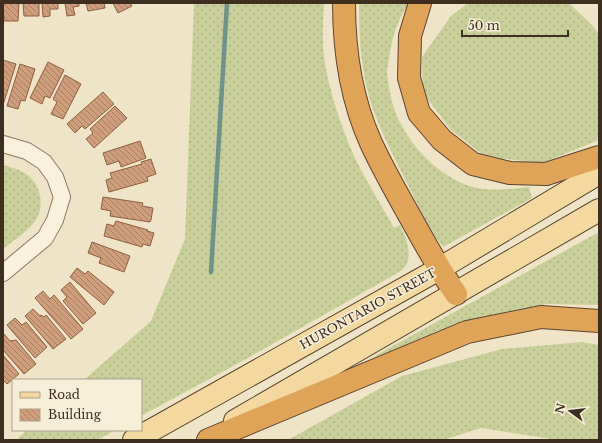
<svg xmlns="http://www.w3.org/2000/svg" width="602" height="443" viewBox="0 0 602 443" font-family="'Libre Baskerville',serif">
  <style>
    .grass { fill: url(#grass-dots) }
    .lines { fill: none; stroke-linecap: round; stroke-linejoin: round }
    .stream { stroke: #6f938a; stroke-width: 4.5 }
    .building { fill: url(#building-back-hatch); stroke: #8d5f41 }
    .minor-casing { stroke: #8d765c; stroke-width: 18 }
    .primary-casing { stroke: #5b4430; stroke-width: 24 }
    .motorway-casing { stroke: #5b4430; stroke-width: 24 }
    .minor { stroke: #faf1dc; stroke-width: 16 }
    .primary { stroke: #f3d9a0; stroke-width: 22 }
    .motorway { stroke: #e0a458; stroke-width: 22 }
    .labels { text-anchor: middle; stroke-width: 3; stroke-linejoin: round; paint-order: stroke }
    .street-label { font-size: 12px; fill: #3d2e20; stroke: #f7eed8 }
  </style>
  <defs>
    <pattern id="grass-dots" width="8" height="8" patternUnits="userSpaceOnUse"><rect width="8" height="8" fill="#c9cf9b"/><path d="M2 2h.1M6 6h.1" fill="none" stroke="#aeb285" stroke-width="1.8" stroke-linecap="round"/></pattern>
    <pattern id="building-back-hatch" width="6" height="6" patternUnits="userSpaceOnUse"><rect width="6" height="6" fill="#cf9f7d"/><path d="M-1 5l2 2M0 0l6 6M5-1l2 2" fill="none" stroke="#a98266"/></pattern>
  </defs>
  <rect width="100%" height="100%" fill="#f0e4c8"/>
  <!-- grass -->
  <path class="grass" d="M194 3H324C323 21 322 40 324 58 329 90 341 127 354 156 366 181 381 204 394 228L400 225C406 237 415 259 402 270 400 272 396 273 394 275L248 358 141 416V380H84L151 321 185 239Z
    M359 3H409C397 20 392 38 389 59 388 64 387 69 387 74 389 91 393 111 402 126 417 154 446 181 477 188 494 191 512 189 529 187L532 198 443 247C428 228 418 205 407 183 391 151 371 114 365 79 360 54 359 29 359 3Z
    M468 3H569L593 26 599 34V140L542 163 486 157 451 130 423 93 422 57 451 16Z
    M3 165C9 167 15 168 21 171 38 178 46 201 37 218 30 230 14 240 3 249Z
    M599 232V305L547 304 495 314 371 358Z
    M582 342 599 345V440H558L481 428 443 440H288L402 376 502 349Z
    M27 430H116L97 440H16Z"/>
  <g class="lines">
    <!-- stream -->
    <path class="stream" d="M211 272 227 3"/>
  </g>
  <!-- building -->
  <path class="building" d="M3 3H19L18 21H4Z
    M23 3H39V16H24Z
    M42 3H58V9H50V16L43 17Z
    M65 3H79V6L73 7 75 15 67 16Z
    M86 3H104L105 8 88 11Z
    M113 3H130L132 6 118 13Z
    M3 60 16 64 3 105Z
    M48 62 64 70 50 98 45 96 42 104 30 98Z
    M20 64 35 69 25 101 21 100 18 109 7 106Z
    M65 75 81 84 63 119 51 114 57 102 53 99Z
    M103 92 114 104 85 129 82 126 75 133 67 124Z
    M115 106 127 118 94 148 86 139 93 133 90 129Z
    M140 141 146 158 121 167 119 161 107 165 103 153Z
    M151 159 156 174 147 177 148 181 109 192 106 180 112 178 110 173 142 164 141 162Z
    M103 197 143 203 142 206 153 208 151 220 150 222 110 216 111 211 101 209Z
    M116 221 148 230 147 231 154 233 150 246 143 244 142 247 104 236 107 224 114 226Z
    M92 242 130 256 124 272 99 263 101 258 88 253Z
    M77 268 85 274 88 271 114 292 104 305 70 277Z
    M70 282 96 313 83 324 63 301 67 297 61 290Z
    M43 291 50 299 54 295 83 329 71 339 35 298Z
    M33 309 40 316 41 315 44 317 46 315 66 339 53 349 25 316Z
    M15 318 22 325 26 322 47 347 35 358 7 325Z
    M3 334H4L10 341 16 340 36 364 24 374 3 350Z
    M3 355 19 374 7 384 3 380Z"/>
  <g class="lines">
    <!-- minor casing -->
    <g class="minor-casing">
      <path id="minor" d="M3 144 27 151 44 162 55 177 62 197 55 220 45 238 3 273"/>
    </g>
    <!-- primary casing -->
    <g class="primary-casing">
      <path id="primary" d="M235 421 599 210
        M134 440 439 269 599 173"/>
    </g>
    <!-- motorway casing -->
    <g class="motorway-casing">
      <path id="motorway" d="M344 3C344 50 351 99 371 143 382 167 395 190 408 213 423 240 438 268 456 294
        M420 3 410 36 409 78 419 113 442 140 473 164 510 173 546 174 599 157
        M208 440 467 332 541 317 599 321"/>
    </g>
    <!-- minor -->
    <use href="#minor" class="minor"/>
    <!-- primary -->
    <use href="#primary" class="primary"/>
    <!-- motorway -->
    <use href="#motorway" class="motorway"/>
  </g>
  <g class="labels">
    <!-- street labels -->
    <g class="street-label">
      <text transform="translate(368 309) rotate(-29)" y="4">HURONTARIO STREET</text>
    </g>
  </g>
  <!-- border -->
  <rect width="602" height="443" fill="none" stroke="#3d2e20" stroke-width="8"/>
  <!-- legend -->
  <rect x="12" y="379" width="130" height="52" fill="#f7eed8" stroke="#ada18e"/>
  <rect x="20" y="392" width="20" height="6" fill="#f3d9a0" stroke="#ada18e"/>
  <text x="48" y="399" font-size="12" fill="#3d2e20">Road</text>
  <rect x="20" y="409" width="20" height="12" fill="url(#building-back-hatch)" stroke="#ada18e"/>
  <text x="48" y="419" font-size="12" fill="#3d2e20">Building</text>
  <!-- north arrow -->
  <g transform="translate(570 411) rotate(285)" stroke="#f7eed8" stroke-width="3" paint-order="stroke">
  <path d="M0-3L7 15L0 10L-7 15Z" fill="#3d2e20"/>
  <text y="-6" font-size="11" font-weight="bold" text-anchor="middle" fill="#3d2e20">N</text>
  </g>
  <!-- scale -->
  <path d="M462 30v6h106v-6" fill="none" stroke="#3d2e20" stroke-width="2"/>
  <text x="468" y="30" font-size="12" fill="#3d2e20" stroke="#f7eed8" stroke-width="3" paint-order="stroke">50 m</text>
</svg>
